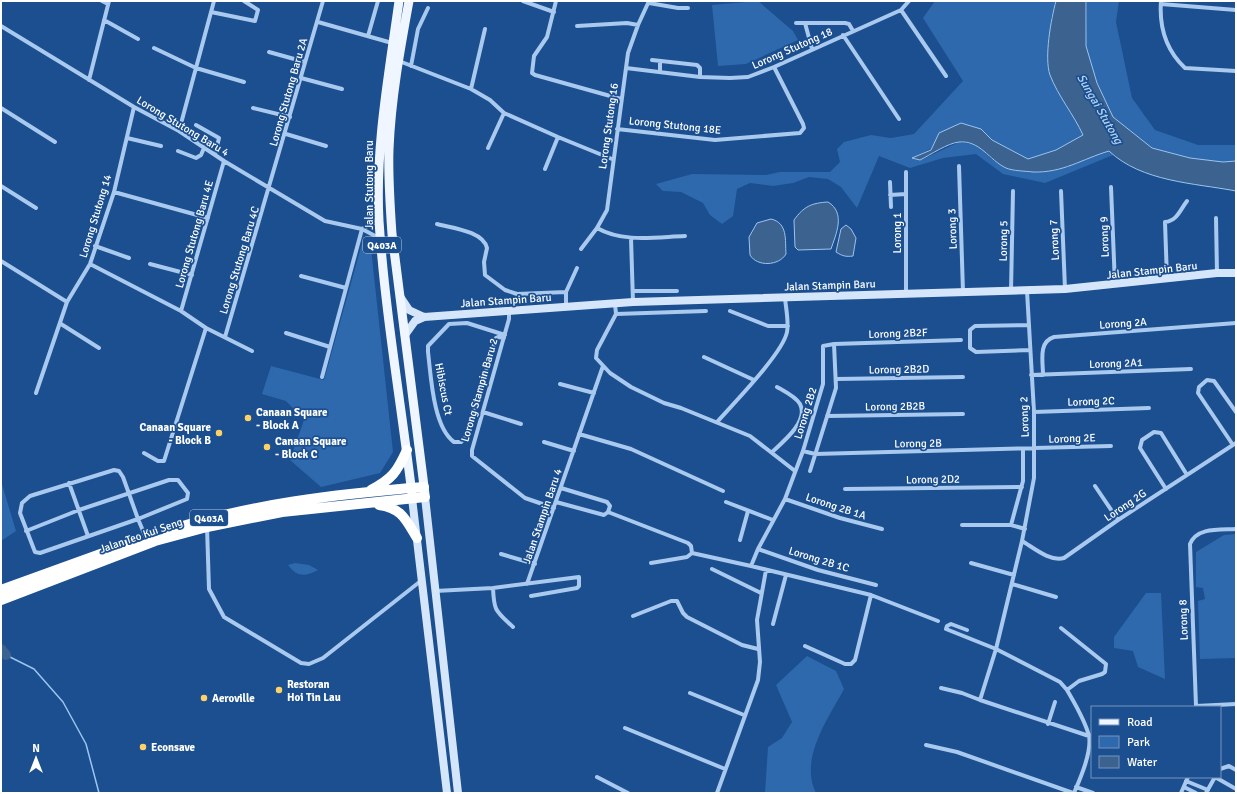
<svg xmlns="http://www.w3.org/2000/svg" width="1237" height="794" viewBox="0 0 1237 794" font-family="Signika,sans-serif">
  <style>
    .green { fill: #2e69ad }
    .water { fill: #3c6290; stroke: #9cc4f0 }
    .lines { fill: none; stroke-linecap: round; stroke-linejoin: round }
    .stream { stroke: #9cc4f0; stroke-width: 1.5 }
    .river { stroke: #3c6290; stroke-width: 10 }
    .street { stroke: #a9c9ee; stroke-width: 4 }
    .secondary { stroke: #d6e6fa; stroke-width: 8 }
    .primary { stroke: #f0f6ff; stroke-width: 9 }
    .highway { stroke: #fff; stroke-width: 10 }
    .poi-dot { fill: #ffd166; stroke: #1b4f8f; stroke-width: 1.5 }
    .labels { text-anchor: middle; stroke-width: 3.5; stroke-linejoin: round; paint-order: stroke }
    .shield { fill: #1b4f8f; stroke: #bbcadd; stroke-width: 1 }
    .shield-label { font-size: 10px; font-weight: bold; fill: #fff }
    .street-label { font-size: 11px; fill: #fff; stroke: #1b4f8f }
    .poi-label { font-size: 11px; font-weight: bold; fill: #fff; stroke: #1b4f8f; text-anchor: start }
    .water-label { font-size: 12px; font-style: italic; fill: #b5d3f5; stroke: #1b4f8f }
  </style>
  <rect width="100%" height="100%" fill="#1b4f8f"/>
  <!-- green -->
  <path class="green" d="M758 1 793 31 798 40 746 64 718 66 712 5Z
    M935 1H1056L1051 18 1050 74 1084 135 1056 150 1028 159 992 140 981 129 939 133 932 148 913 158 921 160 959 142 978 145 990 158 1007 168 1089 157 1110 151 1113 155 1045 183 1003 174 976 154 943 158 910 168 879 156 857 208 841 187 828 179 809 177 793 183 773 186 750 183 737 189 733 216 722 224 710 215 703 203 681 192 663 191 656 184 692 174 766 175 780 172H830L840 162 837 149 844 142 871 135 891 138 914 134 963 81 923 18Z
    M1087 1H1119L1116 22 1132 98 1155 130 1198 145H1236V161L1223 162 1190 158 1152 148 1113 117 1097 83 1086 46Z
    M370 239 393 452 380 473 321 487 290 460 304 420 286 401 262 394 271 366 324 380 363 240Z
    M1 481 16 531 1 541Z
    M1236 534V658L1200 659 1198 601 1205 599 1203 588 1196 587V552L1224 535Z
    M295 563 309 565 318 570C305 577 297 577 288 565Z
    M1146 593H1161L1165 679 1138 667 1133 651 1114 648V637Z
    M807 656 836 671 844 689C828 719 799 759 816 793H765L768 747 782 738 792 722 776 685Z"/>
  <!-- water -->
  <path class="water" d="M1056 1H1086V46L1097 83 1113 117 1152 148 1190 158 1223 162 1236 161V191C1194 183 1142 182 1109 151 1082 159 1063 173 1033 172 1025 171 1013 171 1006 168 989 160 980 140 959 142 948 143 930 155 920 160L912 158 931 150 939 133 961 123 981 129 992 140 1028 159 1056 150 1083 135C1074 115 1058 96 1050 75 1044 58 1051 19 1056 1Z
    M828 202C846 213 836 234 831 249L798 250 795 247 794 220C804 206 812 203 828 202Z
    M771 219C788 223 785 240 786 254 779 266 757 267 750 255L749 237 757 223Z
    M846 225 851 229 856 238 853 256C846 257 842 256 836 252L841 229Z"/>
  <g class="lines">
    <!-- stream -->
    <path class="stream" d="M1 655H6L34 669 63 702 86 744 99 793"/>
    <!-- river -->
    <path class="river" d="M1 649 6 655"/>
    <!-- street -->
    <path class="street" d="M102 1 108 4
      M523 1 554 12
      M556 1 547 37 534 56 532 73 535 75 621 99
      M1161 1C1159 27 1166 50 1185 68L1236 71
      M649 3 678 8H688
      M1161 4 1236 10
      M901 10 946 76
      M211 12 255 21 258 10 244 1
      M104 20 138 39
      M318 22 392 43
      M796 23H845L849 24 853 31
      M805 23 812 49
      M1 26 134 107 179 131 224 161 325 221 362 229 379 238
      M577 26 627 23 638 25
      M843 35 899 119
      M368 36 378 1
      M154 48 196 68 244 82
      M269 52 305 62
      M652 60 697 65 700 68V77
      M399 61 471 89 490 100 504 113 558 137 612 159
      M411 66 418 29 428 8
      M626 68 700 77 730 78 748 77 774 67 901 10 909 1
      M660 72V61
      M301 78 342 89
      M89 80 109 1
      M471 89 485 29
      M1 108 55 142
      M253 108 290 117
      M196 125 219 138 215 155
      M617 129 715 140 800 133 804 128 803 124 774 67
      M179 131 214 1
      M286 134 326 146
      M127 138 161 146
      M488 148 504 113
      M178 151 196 158 201 155 204 148
      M959 166 963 292
      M545 169 558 137
      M906 172V294
      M890 182 891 207
      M1 186 36 208
      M1111 187 1115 285
      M1061 191 1065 289
      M114 192 208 218
      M890 195 906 194
      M1216 218 1217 273
      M437 224C452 228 483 231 487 248L484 262 485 275 505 290 517 294 566 292 577 268
      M597 228C623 243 656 237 685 236
      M362 229 379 220
      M631 238 633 302
      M95 246 129 258
      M581 249 597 228 607 210 628 53 638 25 649 1
      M1 261 67 302 90 264 114 192 134 107
      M90 264 181 311 206 328 164 461H158L144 453
      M150 264 192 275
      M301 276 346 288
      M1167 279 1165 222C1177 221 1180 210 1187 201
      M633 291H677
      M1011 291 1013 191
      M1027 291 1034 412V478L1022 541 996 649 1060 682 1067 690
      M615 304 616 314 597 350 596 358 610 373 631 387 664 403 681 408 750 436 795 471
      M566 306V292
      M181 311 224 161
      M509 311V319L472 450V456L525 498 554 508
      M730 311 768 326H788
      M616 314 706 311
      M61 324 99 348
      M1029 325 975 326 970 330V348L976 352 1030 350
      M206 328 252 351
      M286 333 330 347
      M225 337 323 1
      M504 338 498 337 496 338 466 437 461 442H454C433 427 431 376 428 352V346L449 324 467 323 505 335
      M704 357 754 380
      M1031 375 1191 369
      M1043 375C1043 361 1038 342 1054 337L1236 323
      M322 377 362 229
      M836 379 963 377
      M560 384 594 393
      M36 393 67 302
      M483 412 521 424
      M1034 412 1149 408
      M827 416 963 414
      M717 422C733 404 783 353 787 332 789 322 786 309 785 298
      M579 434 631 449 723 491
      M544 442 574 451
      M1233 445 1198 393 1199 387 1207 380 1214 381 1236 412
      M803 451 815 454 1111 446
      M772 452C783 442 809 421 800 404 796 397 784 391 777 387
      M114 470 119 471 123 477 138 519 40 553 35 552 20 513 22 503 30 496Z
      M810 471 836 388 834 344
      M69 483 88 536
      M1095 486 1118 520
      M845 489 1022 487
      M1166 489 1140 448 1142 440 1154 432 1161 433 1187 475
      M785 499 840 518 882 529
      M556 502 604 515 608 512 610 506 607 502 561 488
      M726 502 773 520
      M608 512 688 543 691 546 692 553
      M962 525H1011L1025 529
      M1011 525 1023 481V449
      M207 527 209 589 224 617 301 663 309 664 323 658 422 580
      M1236 529C1220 530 1197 527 1190 544L1196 706 1236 704
      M26 531 79 510 169 480H178L188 493 187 499 138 519 146 538
      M740 540 748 511
      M1022 541C1034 548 1050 562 1064 558L1118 520 1236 443
      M758 549 818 570 876 585
      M692 553 751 566
      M501 554 535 564
      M651 563 687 557 692 553
      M971 563 1014 575
      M712 569 761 593
      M527 584 603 366
      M1012 584 1056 597
      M493 588C494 612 496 611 513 627
      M435 591 493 588 579 577V586L577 588 531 596
      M871 595 938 621
      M633 616 671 601H677L683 613 687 617 742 645 758 649
      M773 624 786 575
      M1061 628 1106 664 1105 672 1102 674 1079 681 1067 690C1075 704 1085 720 1089 736 1092 752 1080 779 1074 793
      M967 630 951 624 947 626 946 629 996 649 980 700 1089 736 1092 735
      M805 646 845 664H851L855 660 871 595 751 566 758 549 785 499 803 451 823 384V346L834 344 961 340
      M941 688 962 693 980 700
      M690 693 744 715
      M1048 724 1055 702
      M625 728 725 769
      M926 745 957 752 1073 793
      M1220 769 1229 766 1236 770
      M597 777 628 793
      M1215 777 1236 789
      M1186 781 1208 790
      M1076 787 1093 793
      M1184 787 1196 793
      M717 793 758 680 760 662 757 620 766 570
      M1181 793 1188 777
      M1206 793 1215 777"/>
    <!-- secondary -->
    <path class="secondary" d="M401 298 409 310 424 317 633 302 1065 289 1217 273H1236
      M405 335 415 321 424 317
      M425 497 458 793
      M412 498 447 793"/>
    <!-- primary -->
    <path class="primary" d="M399 1C389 74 375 147 379 221 385 312 401 403 412 494
      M409 1C400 50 391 99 389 149 388 177 390 205 392 234L425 494"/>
    <!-- highway -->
    <path class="highway" d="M371 490C392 479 397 472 407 450
      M379 505C402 508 406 520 417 538
      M167 531C249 504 337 494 424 487
      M1 590 131 543
      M1 600 155 541 207 527 282 512 425 497"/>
  </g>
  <!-- markers -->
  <g class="poi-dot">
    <circle cx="248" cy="418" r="4"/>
    <circle cx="219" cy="433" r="4"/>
    <circle cx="267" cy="447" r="4"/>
    <circle cx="279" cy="690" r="4"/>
    <circle cx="204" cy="698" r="4"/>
    <circle cx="143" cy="747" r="4"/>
  </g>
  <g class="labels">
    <!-- shield labels -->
    <g class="shield">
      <rect x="363" y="237" width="38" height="16" rx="3"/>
      <rect x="190" y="510" width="38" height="16" rx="3"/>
    </g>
    <g class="shield-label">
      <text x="382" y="249">Q403A</text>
      <text x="209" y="522">Q403A</text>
    </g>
    <!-- street labels -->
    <g class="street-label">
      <text transform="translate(792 48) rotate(-24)" y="4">Lorong Stutong 18</text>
      <text transform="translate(288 92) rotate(-74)" y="4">Lorong Stutong Baru 2A</text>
      <text transform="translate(675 125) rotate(6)" y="4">Lorong Stutong 18E</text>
      <text transform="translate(183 126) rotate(31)" y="4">Lorong Stutong Baru 4</text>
      <text transform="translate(608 126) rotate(-82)" y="4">Lorong Stutong 16</text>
      <text transform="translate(369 185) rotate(-90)" y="4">Jalan Stutong Baru</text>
      <text transform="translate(95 216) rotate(-73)" y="4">Lorong Stutong 14</text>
      <text transform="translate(952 229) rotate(-92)" y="4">Lorong 3</text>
      <text transform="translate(897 233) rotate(-90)" y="4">Lorong 1</text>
      <text transform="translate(194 234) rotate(-74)" y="4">Lorong Stutong Baru 4E</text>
      <text transform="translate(1104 237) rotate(-92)" y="4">Lorong 9</text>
      <text transform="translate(1054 240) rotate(-93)" y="4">Lorong 7</text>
      <text transform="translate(1003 241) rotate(-89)" y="4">Lorong 5</text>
      <text transform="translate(239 260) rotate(-73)" y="4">Lorong Stutong Baru 4C</text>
      <text transform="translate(1152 270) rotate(-6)" y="4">Jalan Stampin Baru</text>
      <text transform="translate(830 285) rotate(-2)" y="4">Jalan Stampin Baru</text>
      <text transform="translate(506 300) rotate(-4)" y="4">Jalan Stampin Baru</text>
      <text transform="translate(1123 323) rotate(-4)" y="4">Lorong 2A</text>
      <text transform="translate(898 333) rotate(-2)" y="4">Lorong 2B2F</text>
      <text transform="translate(1116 363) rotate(-2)" y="4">Lorong 2A1</text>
      <text transform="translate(899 369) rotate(-1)" y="4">Lorong 2B2D</text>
      <text transform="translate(444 389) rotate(79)" y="4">Hibiscus Ct</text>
      <text transform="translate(479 390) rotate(-74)" y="4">Lorong Stampin Baru 2</text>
      <text transform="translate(1091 401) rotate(-2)" y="4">Lorong 2C</text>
      <text transform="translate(895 406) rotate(-1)" y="4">Lorong 2B2B</text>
      <text transform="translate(805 413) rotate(-73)" y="4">Lorong 2B2</text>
      <text transform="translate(1024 417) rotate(-92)" y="4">Lorong 2</text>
      <text transform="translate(1072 438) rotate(-2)" y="4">Lorong 2E</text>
      <text transform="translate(918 443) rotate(-1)" y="4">Lorong 2B</text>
      <text transform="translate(933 479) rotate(-1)" y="4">Lorong 2D2</text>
      <text transform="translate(1125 505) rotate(-34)" y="4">Lorong 2G</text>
      <text transform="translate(836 506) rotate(18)" y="4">Lorong 2B 1A</text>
      <text transform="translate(542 516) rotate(-71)" y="4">Jalan Stampin Baru 4</text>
      <text transform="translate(141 535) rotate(-19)" y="4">Jalan Teo Kui Seng</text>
      <text transform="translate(819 559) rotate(17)" y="4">Lorong 2B 1C</text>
      <text transform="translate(1183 620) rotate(-92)" y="4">Lorong 8</text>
    </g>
    <!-- poi labels -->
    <g class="poi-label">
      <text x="256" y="416">Canaan Square<tspan x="256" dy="13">- Block A</tspan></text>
      <text x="211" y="431" text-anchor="end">Canaan Square<tspan x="211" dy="13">- Block B</tspan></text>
      <text x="275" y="445">Canaan Square<tspan x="275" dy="13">- Block C</tspan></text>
      <text x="287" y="688">Restoran<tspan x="287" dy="13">Hoi Tin Lau</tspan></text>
      <text x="212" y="702">Aeroville</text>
      <text x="151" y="751">Econsave</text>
    </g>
    <!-- water labels -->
    <g class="water-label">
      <text transform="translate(1100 109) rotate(60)" y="4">Sungai Stutong</text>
    </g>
  </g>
  <!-- border -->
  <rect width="1237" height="794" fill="none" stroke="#ffffff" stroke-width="4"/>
  <!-- legend -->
  <rect x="1091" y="706" width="130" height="72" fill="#1b4f8f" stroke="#7695bc"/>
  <rect x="1099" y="719" width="20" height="6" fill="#f0f6ff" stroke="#7695bc"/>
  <text x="1127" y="726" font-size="12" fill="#ffffff">Road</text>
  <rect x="1099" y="736" width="20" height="12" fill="#2e69ad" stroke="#7695bc"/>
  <text x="1127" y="746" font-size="12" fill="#ffffff">Park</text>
  <rect x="1099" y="756" width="20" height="12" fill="#3c6290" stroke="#7695bc"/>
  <text x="1127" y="766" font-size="12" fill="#ffffff">Water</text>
  <!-- north arrow -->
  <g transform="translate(36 758)" stroke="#1b4f8f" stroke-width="3" paint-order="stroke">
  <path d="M0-3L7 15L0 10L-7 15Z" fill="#ffffff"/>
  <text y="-6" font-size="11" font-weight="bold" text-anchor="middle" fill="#ffffff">N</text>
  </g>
</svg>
